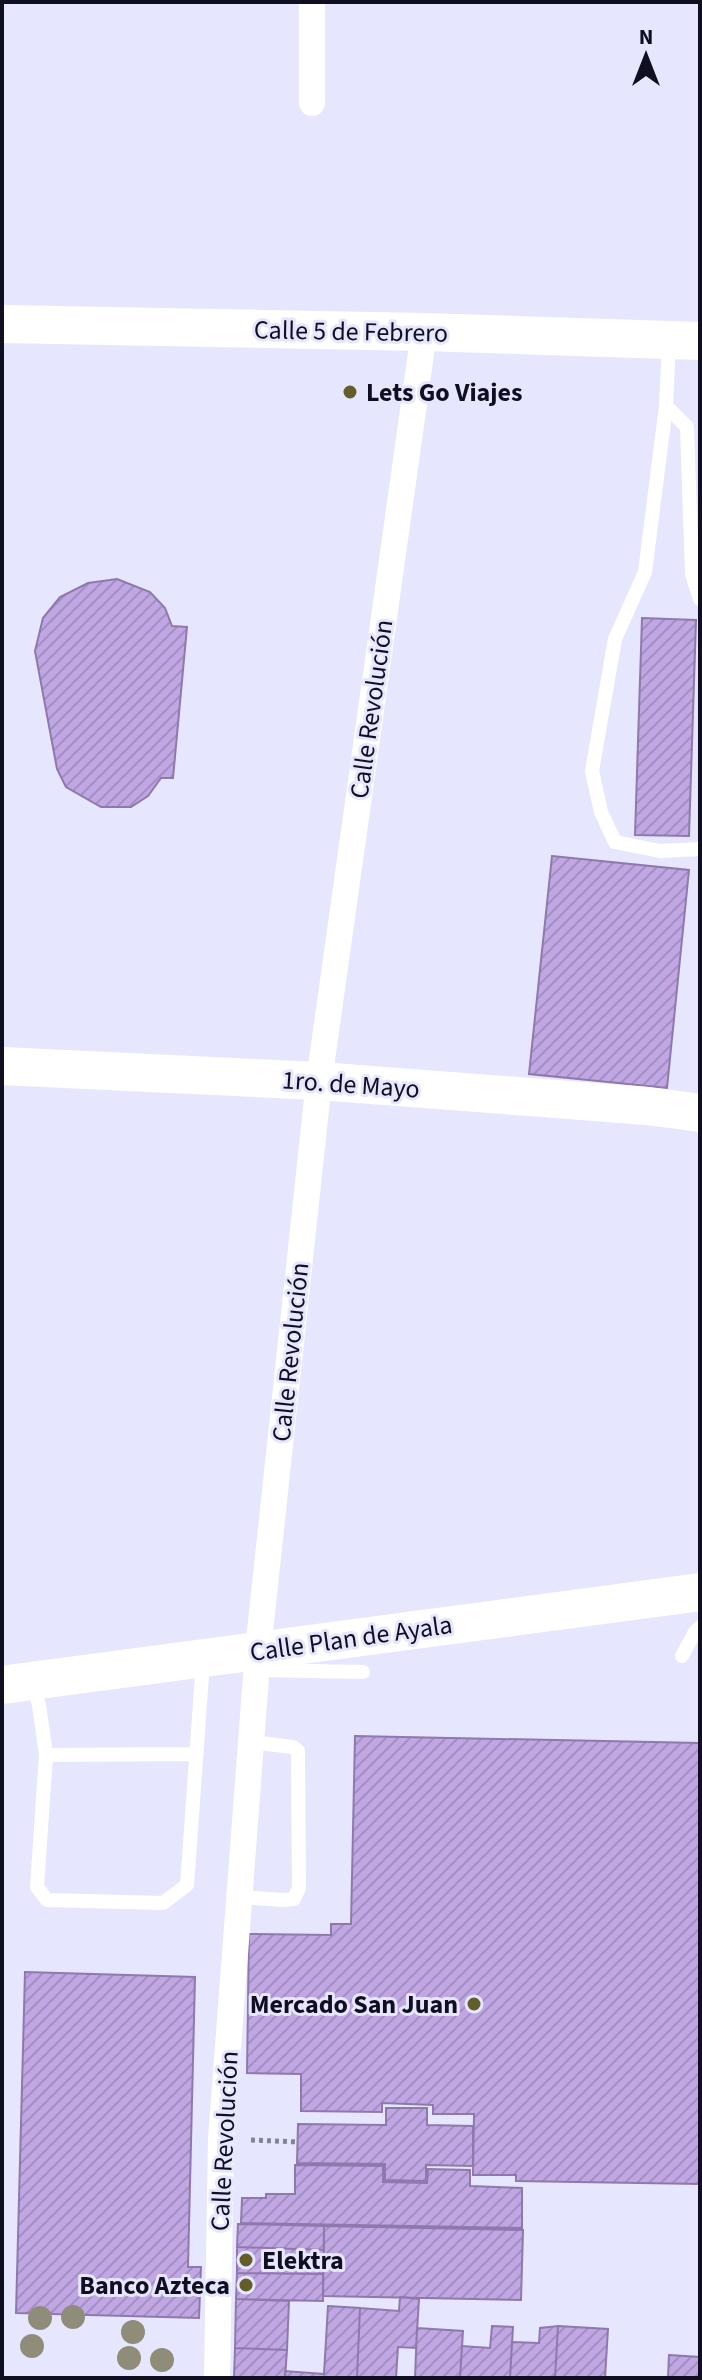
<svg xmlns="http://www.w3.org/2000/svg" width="702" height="2380" viewBox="0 0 702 2380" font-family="'Source Sans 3',sans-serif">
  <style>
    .building { fill: url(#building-hatch); stroke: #8f79ac; stroke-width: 2 }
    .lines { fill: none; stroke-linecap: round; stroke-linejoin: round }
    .path { stroke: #838398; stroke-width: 5; stroke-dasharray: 4 4; stroke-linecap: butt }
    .lane { stroke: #fff; stroke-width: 14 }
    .street { stroke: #fff; stroke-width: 26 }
    .secondary { stroke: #fff; stroke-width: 38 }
    .tree { fill: #8f8d79 }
    .poi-dot { fill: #625d29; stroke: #e6e7ff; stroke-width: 3 }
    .labels { text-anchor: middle; stroke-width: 6; stroke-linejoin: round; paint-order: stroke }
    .street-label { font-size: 26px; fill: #100f22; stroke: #e6e7ff }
    .poi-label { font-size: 26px; font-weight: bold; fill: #100f22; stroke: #e6e7ff; text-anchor: start }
  </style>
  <defs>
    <pattern id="building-hatch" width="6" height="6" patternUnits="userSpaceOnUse" patternTransform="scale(2)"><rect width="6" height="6" fill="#c0a7e4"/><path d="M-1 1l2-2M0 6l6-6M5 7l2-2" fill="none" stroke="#a48fc3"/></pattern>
  </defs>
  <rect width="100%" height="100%" fill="#e6e7ff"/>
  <!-- building -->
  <path class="building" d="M117 579 150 592 165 608 172 626 187 627 173 778H161L148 796 131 807H101L66 787 57 769 35 651 43 618 60 597 88 583Z
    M642 618 696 620 689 836 635 835Z
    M552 856 689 870 667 1088 529 1074Z
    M355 1736 700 1743V2184L516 2181V2175H473L474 2114H433V2105L382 2103V2112L301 2111V2074L247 2073 249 1934 331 1935V1924H351Z
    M25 1972 195 1977 188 2267H201L199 2318 16 2313Z
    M386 2108H427V2125L473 2126V2166L426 2165V2181L385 2180V2164L297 2163 298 2124 386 2125Z
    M295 2165 383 2166V2182L427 2183 428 2169 470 2170V2186L522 2188V2228L241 2223 242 2198H266V2194H295Z
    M238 2224 324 2226V2250L237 2247Z
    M324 2226 523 2230 521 2300 323 2296Z
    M237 2247 324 2250 323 2274 237 2273Z
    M237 2273 323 2274V2301L236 2299Z
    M400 2297 419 2299 416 2348 398 2347 396 2378H357L360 2308 399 2311Z
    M236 2299 289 2301 287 2350 235 2348Z
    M328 2306 360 2308 357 2378H285V2371L324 2374Z
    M492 2326 513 2327 510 2378H460L462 2346 490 2348Z
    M558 2326 555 2378H510L512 2342 539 2343 540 2328Z
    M558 2326 608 2329 605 2378H555Z
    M417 2328 463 2331 460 2378H415Z
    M235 2348 287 2350 285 2378H234Z
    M669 2355 700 2357V2378H668Z"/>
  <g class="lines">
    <!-- path -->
    <path class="path" d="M251 2140 298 2142"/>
    <!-- lane -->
    <path class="lane" d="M669 343 666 406 645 572 615 639 592 771 601 812 615 842 660 851 700 849
      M666 406 687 427 692 574 700 599
      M682 1656 695 1632 700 1627
      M257 1670 363 1672
      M32 1681 39 1705 46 1755 37 1887 47 1900 163 1903 187 1885 203 1661
      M46 1755 196 1754
      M240 1897 283 1900 294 1899 299 1888 298 1751 293 1747 251 1742"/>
    <!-- street -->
    <path class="street" d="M312 2V103
      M217 2378 221 2139 258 1650 319 1081 424 332"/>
    <!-- secondary -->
    <path class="secondary" d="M2 324 424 332 700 341
      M2 1066 319 1081 648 1106 700 1113
      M2 1685 700 1592"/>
  </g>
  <!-- trees -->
  <g class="tree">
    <circle cx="73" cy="2317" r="12"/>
    <circle cx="40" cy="2318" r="12"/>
    <circle cx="133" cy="2332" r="12"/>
    <circle cx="32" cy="2346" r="12"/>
    <circle cx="129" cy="2358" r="12"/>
    <circle cx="162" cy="2360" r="12"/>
  </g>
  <!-- markers -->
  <g class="poi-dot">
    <circle cx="350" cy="392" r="8"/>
    <circle cx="474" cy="2004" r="8"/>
    <circle cx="246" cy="2260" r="8"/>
    <circle cx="246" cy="2285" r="8"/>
  </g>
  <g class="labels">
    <!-- street labels -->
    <g class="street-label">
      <text transform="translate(351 331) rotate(1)" y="9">Calle 5 de Febrero</text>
      <text transform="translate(371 709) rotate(-82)" y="9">Calle Revolución</text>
      <text transform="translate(351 1084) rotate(4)" y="9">1ro. de Mayo</text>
      <text transform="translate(290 1352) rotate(-84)" y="9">Calle Revolución</text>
      <text transform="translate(351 1638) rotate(-8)" y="9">Calle Plan de Ayala</text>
      <text transform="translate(224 2141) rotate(-87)" y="9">Calle Revolución</text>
    </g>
    <!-- poi labels -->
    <g class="poi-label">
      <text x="366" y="401">Lets Go Viajes</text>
      <text x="458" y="2013" text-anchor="end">Mercado San Juan</text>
      <text x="262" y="2269">Elektra</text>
      <text x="230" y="2294" text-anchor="end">Banco Azteca</text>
    </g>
  </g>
  <!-- border -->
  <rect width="702" height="2380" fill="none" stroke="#100f22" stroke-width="8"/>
  <!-- north arrow -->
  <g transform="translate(646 56)" stroke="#e6e7ff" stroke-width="6" paint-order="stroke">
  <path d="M0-6L14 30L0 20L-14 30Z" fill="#100f22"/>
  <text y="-12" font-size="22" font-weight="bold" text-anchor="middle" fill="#100f22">N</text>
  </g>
</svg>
